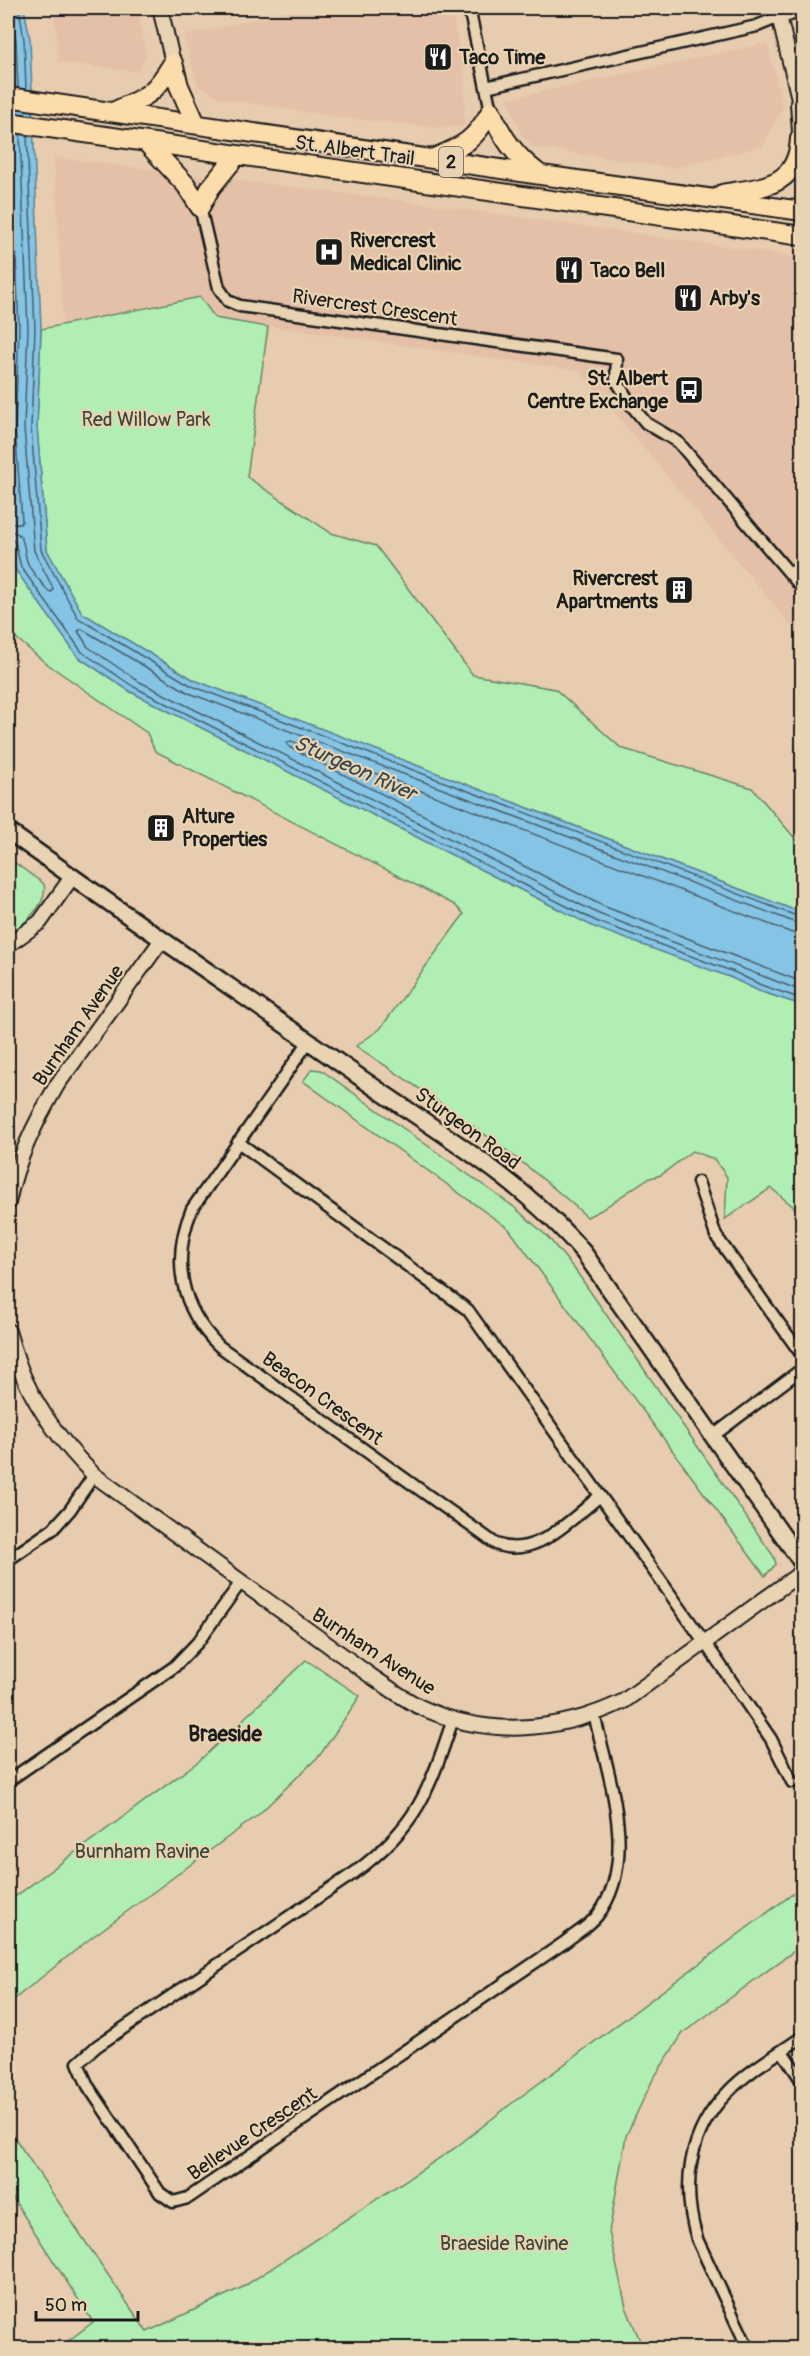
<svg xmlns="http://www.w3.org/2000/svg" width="810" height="2356" viewBox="0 0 810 2356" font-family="Pangolin,sans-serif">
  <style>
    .built { fill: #e4c0a8 }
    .green { fill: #b1eeb4; stroke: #668568; stroke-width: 1.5 }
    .water { fill: #85c4e5; stroke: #5b8195; stroke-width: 1.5 }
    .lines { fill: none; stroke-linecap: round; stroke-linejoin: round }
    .shore { stroke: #465f6c; stroke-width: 1.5 }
    .stream { stroke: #5b8195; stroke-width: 4 }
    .minor-casing { stroke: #1c1c1c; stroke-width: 15 }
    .tertiary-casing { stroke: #1c1c1c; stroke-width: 18 }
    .secondary-casing { stroke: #1c1c1c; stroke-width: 20 }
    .primary-casing { stroke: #1c1c1c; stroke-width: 22 }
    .minor { stroke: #e8d3b2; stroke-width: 10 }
    .tertiary { stroke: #e8d3b2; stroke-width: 14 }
    .secondary { stroke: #e8d3b2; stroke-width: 15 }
    .primary { stroke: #fddcac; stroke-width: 18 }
    .labels { text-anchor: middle; stroke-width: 4.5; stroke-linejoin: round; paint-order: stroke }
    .shield { fill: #e8d3b2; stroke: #595349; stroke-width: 1.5 }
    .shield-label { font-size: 18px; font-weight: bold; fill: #1c1c1c }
    .poi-label { font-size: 20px; font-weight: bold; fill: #1c1c1c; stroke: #e8d3b2; text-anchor: start }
    .street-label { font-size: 20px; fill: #1c1c1c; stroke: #e8d3b2 }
    .park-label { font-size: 20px; fill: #3a463a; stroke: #e8d3b2 }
    .water-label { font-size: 21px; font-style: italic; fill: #36464e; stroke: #e8d3b2 }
    .neighbourhood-label { font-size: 21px; font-weight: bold; fill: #1c1c1c; stroke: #e8d3b2 }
  </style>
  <rect width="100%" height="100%" fill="#e8ccaf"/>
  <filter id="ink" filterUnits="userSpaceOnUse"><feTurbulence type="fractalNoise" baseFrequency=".0167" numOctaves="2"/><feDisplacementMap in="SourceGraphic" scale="12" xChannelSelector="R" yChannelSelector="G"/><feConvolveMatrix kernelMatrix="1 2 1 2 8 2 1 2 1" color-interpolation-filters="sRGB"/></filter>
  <g filter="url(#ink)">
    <!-- built -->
    <path class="built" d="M52 8H138L146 56 138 72 58 62 56 27Z
      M305 8H451L465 77 464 126 441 128 336 117 223 99 198 86 183 36Z
      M767 43 783 107 763 146 673 168 533 147 521 134 508 99Z
      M54 157 414 202 792 256 802 269V639L580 371 215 318 200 297 63 324Z"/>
    <!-- green -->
    <path class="green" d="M200 297 215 318 268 327 247 477 331 533 376 546 473 675 555 689 621 748 752 788 799 843H802V913L194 680 82 613 47 550 37 427 41 329Z
      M8 531 15 569 78 657 131 692 566 913 732 978 759 991 802 1005V1214L771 1188 725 1219 727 1177 714 1159 692 1151 661 1175 647 1179 601 1210 587 1217C516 1152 435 1099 356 1046L380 1029 464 914 455 905 155 751 147 733 43 661 8 631Z
      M8 858 44 884C49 904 23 925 8 935Z
      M312 1069 321 1070 514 1207 547 1236 576 1271 774 1557 776 1564 765 1576 509 1229 303 1081Z
      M306 1660 360 1696 320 1755 258 1815 91 1938 8 2004V1902L199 1761Z
      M802 1887V1945L683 2033 653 2079 626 2136 609 2232 626 2307 643 2348H59L93 2322 8 2191V2128L147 2332 243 2287 455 2148 507 2107Z"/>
    <!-- water -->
    <path class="water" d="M8 8H24L30 39 41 329 37 427 47 550 82 613 194 680 802 913V1005L759 991 732 978 594 927 131 692 78 657 15 569 8 531Z"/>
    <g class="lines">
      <!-- shore -->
      <path class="shore" d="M11 8 16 41 18 88
        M19 8 24 40 26 89
        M27 135 35 329 31 427 41 550 78 618 192 686 802 918
        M8 522 20 524 22 521 15 427 19 329 11 133
        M8 531C28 532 22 550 28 564 32 573 42 583 48 591L52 592 53 588 34 551 24 428 28 329 20 134
        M8 538 15 542 21 567 82 652 134 687 596 921 734 972 761 985 802 999
        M802 925 189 693 82 629 78 631 88 647 138 681 599 914 802 991
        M802 934 792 933 291 741 287 743 289 747 603 906 802 982"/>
      <!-- stream -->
      <path class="stream" d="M408 2346 439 2348
        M301 2348C322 2344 343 2348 364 2345"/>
      <!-- minor casing -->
      <g class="minor-casing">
        <path id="minor" d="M469 8 491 111
          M486 87 757 26 779 17
          M200 207 219 288 228 301 240 306 617 359 616 380 632 406 646 423 678 442 802 588
          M791 574 802 564
          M309 1041 192 1209C171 1259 180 1308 219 1346L496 1544C535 1560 571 1519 600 1496
          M238 1142 468 1310 715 1657 771 1739 792 1782
          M698 1182 716 1236 802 1355
          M713 1436 802 1369
          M8 1560 53 1529 70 1510 94 1475
          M453 1719C429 1791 417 1827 354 1873L97 2046 78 2063 88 2086 160 2193 173 2202 188 2198 565 1942C575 1934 589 1926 597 1916 640 1862 608 1775 594 1714
          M8 1781 174 1667 198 1642 241 1582
          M782 2051 802 2081
          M748 2348 697 2239C681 2186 688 2132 728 2092 749 2070 778 2054 802 2037"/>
      </g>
      <!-- tertiary casing -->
      <g class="tertiary-casing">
        <path id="tertiary" d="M160 8 173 63
          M777 8 802 111
          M779 17 802 9
          M798 103 801 146
          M8 945 40 922 72 877
          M8 1203C16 1161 35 1123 57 1085L161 941
          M8 1331C13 1348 18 1365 25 1380 42 1417 66 1447 94 1475L371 1676C386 1686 401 1697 418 1706 485 1738 558 1733 624 1701L802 1572"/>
      </g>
      <!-- secondary casing -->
      <g class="secondary-casing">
        <path id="secondary" d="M8 831C128 917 250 1000 371 1085 445 1136 526 1184 584 1253L802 1563"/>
      </g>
      <!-- primary casing -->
      <g class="primary-casing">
        <path id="primary" d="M173 63 179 86 196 124
          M8 97 541 175 802 211
          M491 111C502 137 515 156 538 173
          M113 112C147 96 153 96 173 63
          M8 122 802 236
          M146 142 186 185 200 207 211 187 237 155
          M434 158C464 146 475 140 491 111
          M722 194C761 187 798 188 800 138"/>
      </g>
      <!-- minor -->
      <use href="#minor" class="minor"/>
      <!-- tertiary -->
      <use href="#tertiary" class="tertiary"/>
      <!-- secondary -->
      <use href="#secondary" class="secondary"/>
      <!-- primary -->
      <use href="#primary" class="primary"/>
    </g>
  </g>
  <!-- icons -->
  <defs>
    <g id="restaurant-square" transform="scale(1.5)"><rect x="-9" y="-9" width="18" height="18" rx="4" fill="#1c1c1c" stroke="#e8d3b2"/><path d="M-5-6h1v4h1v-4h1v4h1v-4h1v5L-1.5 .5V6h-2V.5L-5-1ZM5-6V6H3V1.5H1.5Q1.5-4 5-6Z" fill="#fff"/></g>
    <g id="hospital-square" transform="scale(1.5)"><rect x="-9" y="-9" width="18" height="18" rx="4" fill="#1c1c1c" stroke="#e8d3b2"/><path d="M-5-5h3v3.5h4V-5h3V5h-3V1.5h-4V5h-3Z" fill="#fff"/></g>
    <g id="bus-square" transform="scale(1.5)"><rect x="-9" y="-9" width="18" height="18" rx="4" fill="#1c1c1c" stroke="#e8d3b2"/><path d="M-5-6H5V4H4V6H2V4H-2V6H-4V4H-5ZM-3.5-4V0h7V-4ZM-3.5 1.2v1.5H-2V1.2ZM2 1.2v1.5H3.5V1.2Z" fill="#fff"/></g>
    <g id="building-square" transform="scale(1.5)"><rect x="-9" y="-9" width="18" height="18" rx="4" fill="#1c1c1c" stroke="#e8d3b2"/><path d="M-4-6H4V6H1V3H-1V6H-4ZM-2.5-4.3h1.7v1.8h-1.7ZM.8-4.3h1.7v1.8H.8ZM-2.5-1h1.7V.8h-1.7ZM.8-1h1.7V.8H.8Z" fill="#fff"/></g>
  </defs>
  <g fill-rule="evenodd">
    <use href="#restaurant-square" x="438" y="57"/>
    <use href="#hospital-square" x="329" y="252"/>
    <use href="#restaurant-square" x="569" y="270"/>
    <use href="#restaurant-square" x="688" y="298"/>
    <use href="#bus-square" x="689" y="390"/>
    <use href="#building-square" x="679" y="590"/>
    <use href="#building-square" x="161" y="828"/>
  </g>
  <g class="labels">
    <!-- shield labels -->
    <rect class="shield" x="439" y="147" width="24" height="30" rx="4.5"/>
    <g class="shield-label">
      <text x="451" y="168">2</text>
    </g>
    <!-- poi labels -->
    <g class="poi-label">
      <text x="459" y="64">Taco Time</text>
      <text x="350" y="247">Rivercrest<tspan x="350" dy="23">Medical Clinic</tspan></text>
      <text x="590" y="277">Taco Bell</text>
      <text x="709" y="305">Arby's</text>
      <text x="668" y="385" text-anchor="end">St. Albert<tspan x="668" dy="23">Centre Exchange</tspan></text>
      <text x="658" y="585" text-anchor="end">Rivercrest<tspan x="658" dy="23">Apartments</tspan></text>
      <text x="182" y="823">Alture<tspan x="182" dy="23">Properties</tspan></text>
    </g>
    <!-- street labels -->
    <g class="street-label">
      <text transform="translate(355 150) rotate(8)" y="7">St. Albert Trail</text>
      <text transform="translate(375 307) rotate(8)" y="7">Rivercrest Crescent</text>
      <text transform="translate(78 1025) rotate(-55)" y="7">Burnham Avenue</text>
      <text transform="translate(468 1128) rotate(36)" y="7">Sturgeon Road</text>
      <text transform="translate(323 1398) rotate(36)" y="7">Beacon Crescent</text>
      <text transform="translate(374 1651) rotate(33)" y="7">Burnham Avenue</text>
      <text transform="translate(252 2133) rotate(-34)" y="7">Bellevue Crescent</text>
    </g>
    <!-- park labels -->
    <g class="park-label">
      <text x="146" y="426">Red Willow Park</text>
      <text x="142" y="1858">Burnham Ravine</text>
      <text x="504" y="2250">Braeside Ravine</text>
    </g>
    <!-- water labels -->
    <g class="water-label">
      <text transform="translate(355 768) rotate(24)" y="7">Sturgeon River</text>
    </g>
    <!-- neighbourhood labels -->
    <g class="neighbourhood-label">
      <text x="225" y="1741">Braeside</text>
    </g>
  </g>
  <!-- margin -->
  <rect width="810" height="2356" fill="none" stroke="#e8d3b2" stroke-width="30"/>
  <rect x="15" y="15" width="780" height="2326" fill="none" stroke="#1c1c1c" stroke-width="2" filter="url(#ink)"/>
  <!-- scale -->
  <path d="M36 2311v9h102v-9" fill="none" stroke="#1c1c1c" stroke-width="3"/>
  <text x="45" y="2311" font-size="18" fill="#1c1c1c" stroke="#e8d3b2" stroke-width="4.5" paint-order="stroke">50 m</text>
</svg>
